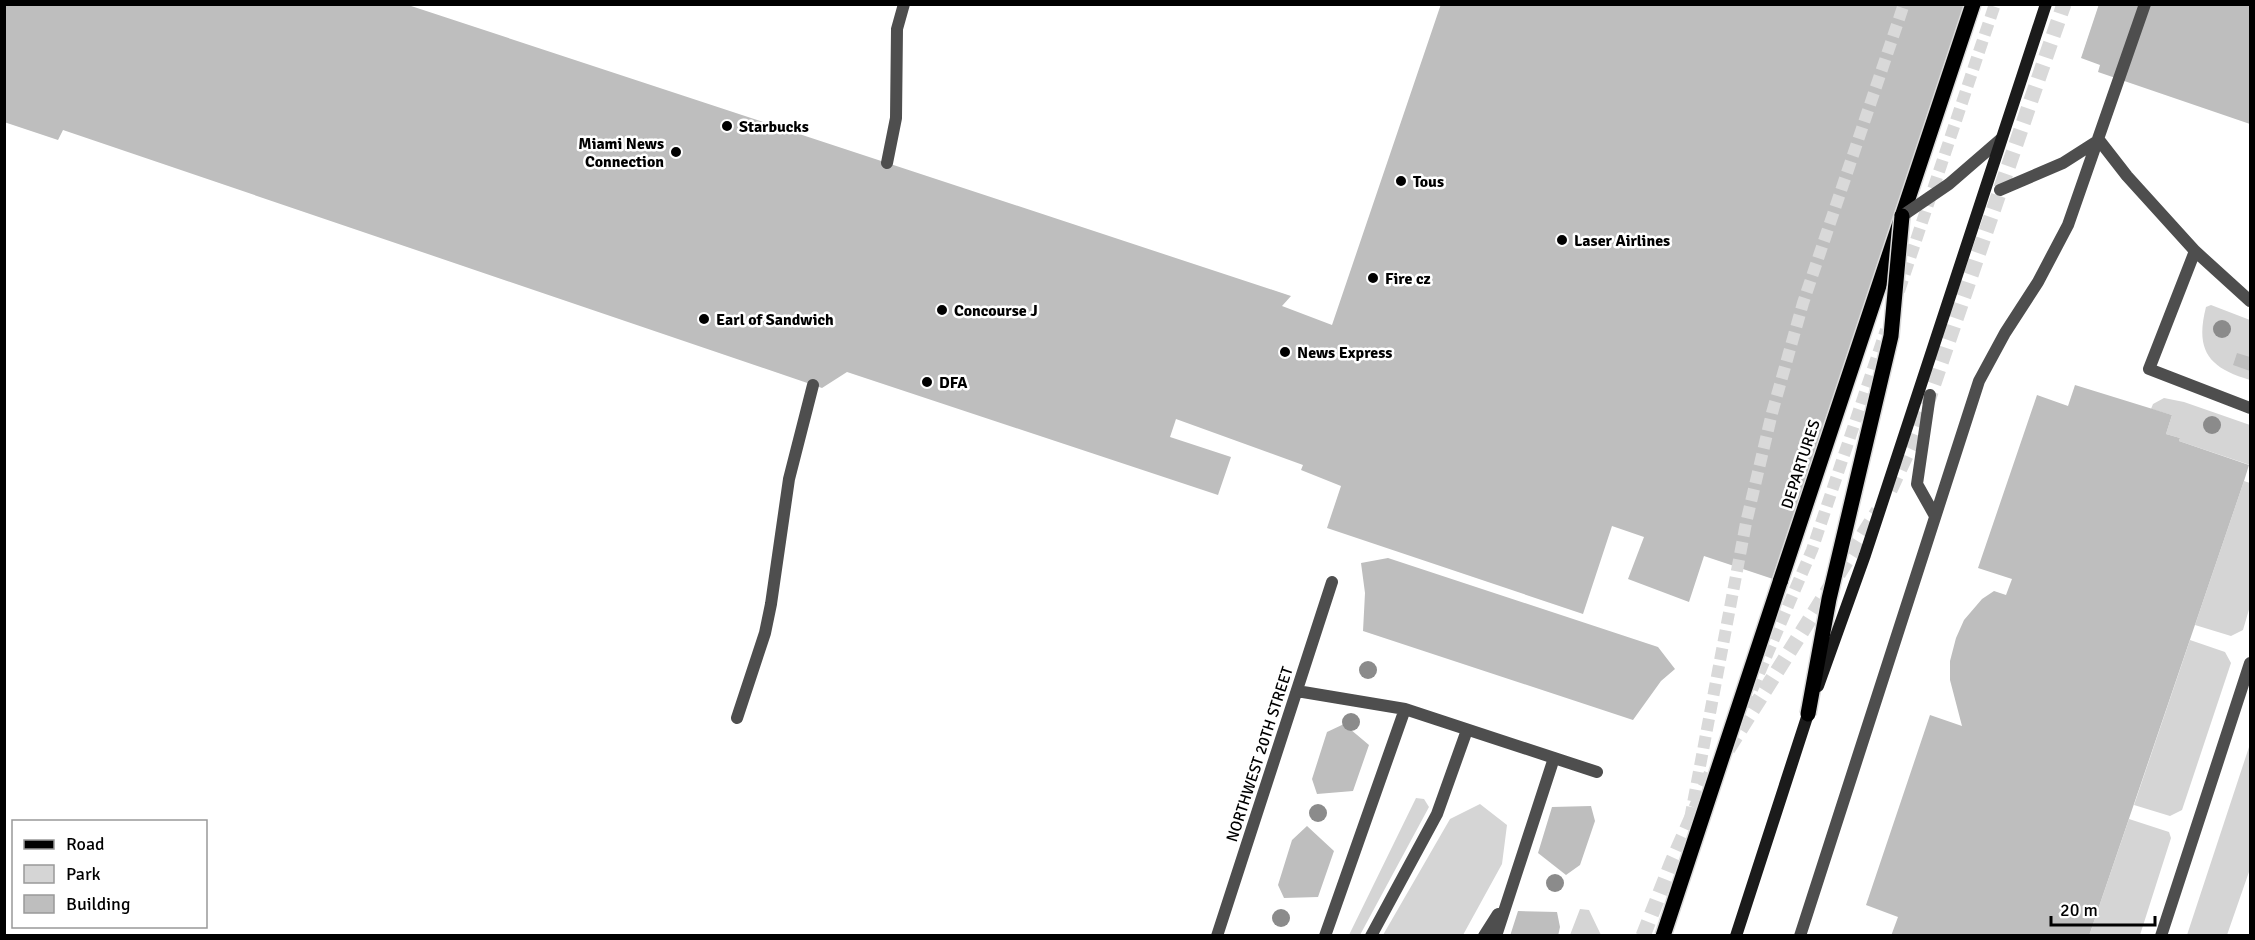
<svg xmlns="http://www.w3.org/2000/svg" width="2255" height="940" viewBox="0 0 2255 940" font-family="Signika,sans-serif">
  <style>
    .green { fill: #d5d5d5 }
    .building { fill: #bebebe }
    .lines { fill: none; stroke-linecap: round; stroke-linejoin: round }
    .secondary-tunnel { stroke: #d9d9d9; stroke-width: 12; stroke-dasharray: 12 6; stroke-linecap: butt }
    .primary-tunnel { stroke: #d9d9d9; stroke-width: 15; stroke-dasharray: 15 8; stroke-linecap: butt }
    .primary-casing { stroke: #dbdbdb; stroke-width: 18 }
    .lane { stroke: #4e4e4e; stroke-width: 12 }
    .secondary { stroke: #1b1b1b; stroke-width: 12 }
    .primary { stroke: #000; stroke-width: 15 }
    .primary-bridge-casing { stroke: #dbdbdb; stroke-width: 18; stroke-linecap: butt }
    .lane-bridge { stroke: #4e4e4e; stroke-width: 12 }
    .secondary-bridge { stroke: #1b1b1b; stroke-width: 12 }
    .primary-bridge { stroke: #000; stroke-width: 15 }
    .tree { fill: #8b8b8b }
    .poi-dot { fill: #000; stroke: #fff; stroke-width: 2 }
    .labels { text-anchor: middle; stroke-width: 5; stroke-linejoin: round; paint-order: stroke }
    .poi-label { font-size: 16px; font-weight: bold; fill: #000; stroke: #fff; text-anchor: start }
    .street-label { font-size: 16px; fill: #000; stroke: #fff }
  </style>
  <rect width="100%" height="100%" fill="#fff"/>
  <!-- green -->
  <path class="green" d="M2211 305 2250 320V380C2208 368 2195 350 2206 307Z
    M2164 398 2184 402 2250 425V465L2179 441 2180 438 2166 434 2172 415 2151 409 2153 404Z
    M2244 481 2250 483V606L2243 630 2231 636 2195 625Z
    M2190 640 2225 652 2231 663 2182 810 2170 816 2134 805Z
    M2250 744V869L2227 935H2187Z
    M1416 798 1424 799 1429 807 1360 935H1349Z
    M1480 804 1507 825 1502 864 1463 935H1383L1450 819Z
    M2129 819 2169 832 2171 838 2140 935 2089 936Z
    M1580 909 1589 910 1601 935H1570Z"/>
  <!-- building -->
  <path class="building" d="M4 4H405L1291 296 1282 306 1332 325 1441 4H1965L1773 579 1704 556 1689 602 1628 579 1644 537 1612 526 1583 614 1327 528 1341 486 1301 470 1303 465 1176 419 1170 437 1231 457 1218 495 847 372 822 388 63 130 58 140 4 122Z
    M2099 4H2250V124L2098 72 2100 65 2081 58Z
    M2237 353 2250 357V371L2233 365Z
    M2075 385 2172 415 2166 434 2180 438 2179 441 2249 465 2244 481 2089 936H1891L1898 917 1866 905 1930 715 1962 726 1950 680V661L1956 638 1964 620 1982 599 1994 591 2006 595 2012 579 1978 568 2037 395 2068 406Z
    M1388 558 1658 647 1675 669 1661 681 1633 720 1363 631 1365 593 1361 563Z
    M1344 724 1369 745 1353 791 1317 794 1312 779 1327 732Z
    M1591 806 1595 821 1580 865 1566 875 1538 853 1552 807Z
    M1307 826 1334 851 1318 897 1284 898 1278 885 1292 840Z
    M1518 911 1557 912 1560 927 1558 936H1510Z"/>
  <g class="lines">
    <!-- secondary-tunnel -->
    <path class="secondary-tunnel" d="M1899 291 1995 4
      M1745 706 1812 550 1886 330
      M1690 819 1746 523 1772 413 1803 303 1904 4"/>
    <!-- primary-tunnel -->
    <path class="primary-tunnel" d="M1890 490 1911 445 1930 395 2064 4
      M1728 749 1878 511
      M1643 936 1672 862 1711 774"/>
    <!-- primary casing -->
    <g class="primary-casing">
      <path id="primary" d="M1780 582 1973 4"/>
    </g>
    <!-- lane -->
    <path class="lane" d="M2099 140 2127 176 2195 251 2250 301
      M887 163 896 118 897 29 904 4
      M2000 190 2063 163 2099 140
      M2195 251 2149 369 2250 408
      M1930 395 1917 484 1935 516
      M1297 691 1405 709 1597 772
      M737 718 765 633 771 604 789 479 813 385
      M1217 936 1332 582
      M1325 936 1405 709
      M1371 936 1437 814 1467 730
      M1484 936 1498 914
      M1496 936 1554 758
      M1800 936 1979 381 2005 333 2038 282 2068 225 2145 4
      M2161 936 2250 663"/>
    <!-- secondary -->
    <path class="secondary" d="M1736 936 1808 714"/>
    <!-- primary -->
    <use href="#primary" class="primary"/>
    <!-- primary-bridge casing -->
    <g class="primary-bridge-casing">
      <path id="primary-bridge" d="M1808 714 1829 599 1891 336 1902 216
        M1663 936 1780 582"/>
    </g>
    <!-- lane-bridge -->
    <path class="lane-bridge" d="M1902 216 1949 184 2001 139"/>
    <!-- secondary-bridge -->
    <path class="secondary-bridge" d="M1818 686 1865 555 2046 4"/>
    <!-- primary-bridge -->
    <use href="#primary-bridge" class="primary-bridge"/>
  </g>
  <!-- trees -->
  <g class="tree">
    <circle cx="2222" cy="329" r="9"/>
    <circle cx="2212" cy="425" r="9"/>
    <circle cx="1368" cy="670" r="9"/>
    <circle cx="1351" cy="722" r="9"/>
    <circle cx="1318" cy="813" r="9"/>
    <circle cx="1555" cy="883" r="9"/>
    <circle cx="1281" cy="918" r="9"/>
  </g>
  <!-- markers -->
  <g class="poi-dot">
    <circle cx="727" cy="126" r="6"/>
    <circle cx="676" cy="152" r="6"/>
    <circle cx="1401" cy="181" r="6"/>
    <circle cx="1562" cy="240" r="6"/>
    <circle cx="1373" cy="278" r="6"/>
    <circle cx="942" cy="310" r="6"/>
    <circle cx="704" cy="319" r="6"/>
    <circle cx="1285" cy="352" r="6"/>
    <circle cx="927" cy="382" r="6"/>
  </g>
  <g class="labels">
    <!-- poi labels -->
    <g class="poi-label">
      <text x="739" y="132">Starbucks</text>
      <text x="664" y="149" text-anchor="end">Miami News<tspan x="664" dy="18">Connection</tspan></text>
      <text x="1413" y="187">Tous</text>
      <text x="1574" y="246">Laser Airlines</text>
      <text x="1385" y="284">Fire cz</text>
      <text x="954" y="316">Concourse J</text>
      <text x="716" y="325">Earl of Sandwich</text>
      <text x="1297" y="358">News Express</text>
      <text x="939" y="388">DFA</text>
    </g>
    <!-- street labels -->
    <g class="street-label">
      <text transform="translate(1800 464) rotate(-72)" y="6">DEPARTURES</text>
      <text transform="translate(1259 754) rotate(-72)" y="6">NORTHWEST 20TH STREET</text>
    </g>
  </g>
  <!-- border -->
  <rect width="2255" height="940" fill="none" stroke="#000000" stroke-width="12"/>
  <!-- legend -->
  <rect x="12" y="820" width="195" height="108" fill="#ffffff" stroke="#999999" stroke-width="1.5"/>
  <rect x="24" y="840" width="30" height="9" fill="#000000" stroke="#999999" stroke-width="1.5"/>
  <text x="66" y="850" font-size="18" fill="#000000">Road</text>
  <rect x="24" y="865" width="30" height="18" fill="#d5d5d5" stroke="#999999" stroke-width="1.5"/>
  <text x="66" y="880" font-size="18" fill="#000000">Park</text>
  <rect x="24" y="895" width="30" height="18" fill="#bebebe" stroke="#999999" stroke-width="1.5"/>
  <text x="66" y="910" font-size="18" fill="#000000">Building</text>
  <!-- scale -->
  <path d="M2051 916v9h104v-9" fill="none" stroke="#000000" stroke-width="3"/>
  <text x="2060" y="916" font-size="18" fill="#000000" stroke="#ffffff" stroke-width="4.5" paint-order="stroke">20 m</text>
</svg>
